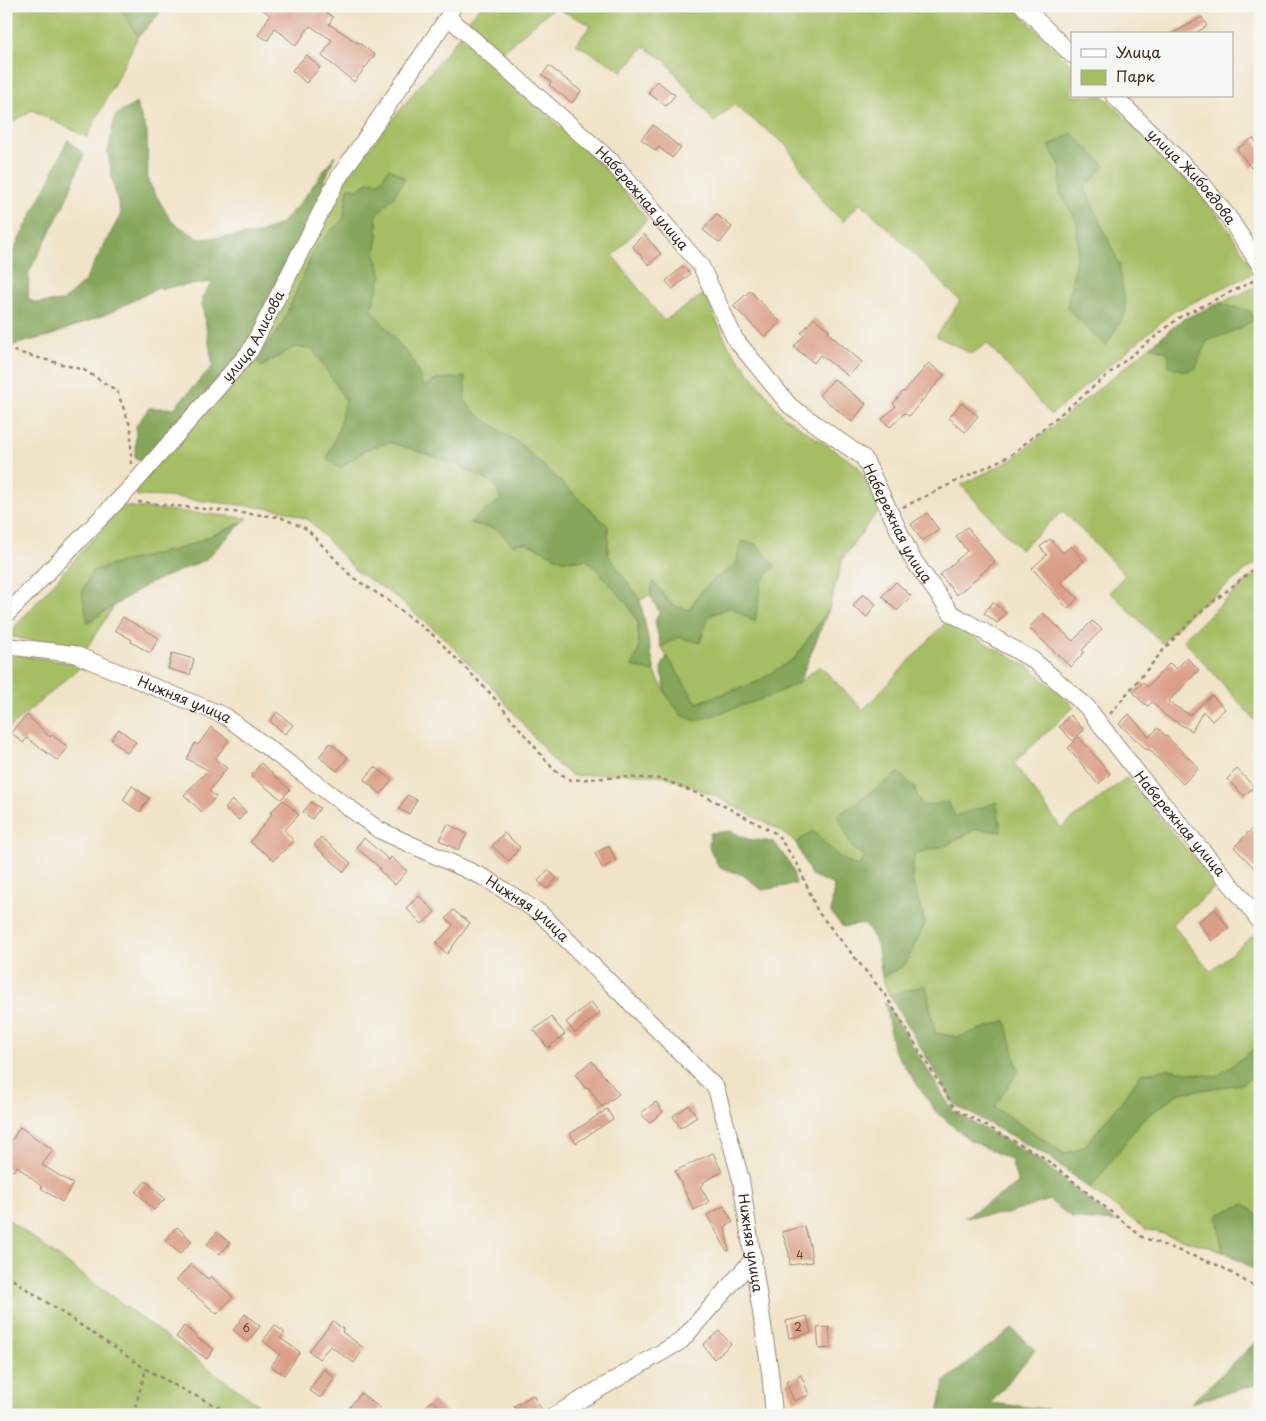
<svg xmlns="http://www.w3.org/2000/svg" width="1266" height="1421" viewBox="0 0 1266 1421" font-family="'Playpen Sans',sans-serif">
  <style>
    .green { fill: #a5be64; stroke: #707441 }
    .forest { fill: #84a55a; stroke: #60683c }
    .building { fill: #db9f88 }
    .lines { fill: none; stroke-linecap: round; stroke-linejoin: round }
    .minor-casing { stroke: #968672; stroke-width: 18 }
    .path { stroke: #968672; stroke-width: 2.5; stroke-dasharray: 4 4; stroke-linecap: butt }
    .minor { stroke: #fff; stroke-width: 16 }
    .labels { text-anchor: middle; stroke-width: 4.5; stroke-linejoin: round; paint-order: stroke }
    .number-label { font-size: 11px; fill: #634738 }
    .street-label { font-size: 14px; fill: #3b2a1e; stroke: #f6f6f2 }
  </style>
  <rect width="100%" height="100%" fill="#f6f6f2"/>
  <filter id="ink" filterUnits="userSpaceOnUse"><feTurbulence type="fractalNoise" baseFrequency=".02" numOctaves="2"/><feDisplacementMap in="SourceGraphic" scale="10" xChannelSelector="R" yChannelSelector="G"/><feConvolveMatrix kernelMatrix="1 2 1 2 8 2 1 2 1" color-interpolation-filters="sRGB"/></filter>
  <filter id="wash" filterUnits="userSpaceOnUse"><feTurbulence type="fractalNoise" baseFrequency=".0096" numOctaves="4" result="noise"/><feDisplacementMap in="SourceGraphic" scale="20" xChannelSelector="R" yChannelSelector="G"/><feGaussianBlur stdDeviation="1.12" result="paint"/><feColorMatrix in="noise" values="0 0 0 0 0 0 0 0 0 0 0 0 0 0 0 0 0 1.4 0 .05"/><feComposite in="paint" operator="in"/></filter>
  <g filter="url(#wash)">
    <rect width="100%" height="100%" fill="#f1e3c7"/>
    <!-- green -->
    <path class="green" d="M6 6H125L122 10 138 37 87 137 32 110 6 126Z
      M481 6H1013L1072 65V96H1104L1194 186 1225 224 1256 272 1173 312 1051 415 987 343 972 354 936 336 960 301 891 231 860 203 843 222 824 203 786 145 734 105 714 122 665 60 644 47 623 71 576 44 591 25 554 7 502 52 468 21Z
      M460 35 605 168 647 219 613 256 664 321 704 294 728 345 783 416 858 466 880 508 843 558 829 609 795 658 757 682 696 703 661 647 678 637 709 616 759 597 761 583 736 565C712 580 704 586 689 610L672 605 654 582 650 595 640 600 608 555V526L520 444 475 413 465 401 424 387 412 361 371 309 382 275 375 254 378 236 376 214 393 198 380 182H368L359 189 348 188 344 218 316 246 280 329 257 356 261 367 294 347 313 349 345 399 339 428 340 468 367 449 390 442 459 465 494 484 502 499 469 523 497 529 512 544 527 543 563 560H588L627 603 638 623 639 649 632 666 655 672 666 694 681 715 798 683 820 666 863 710 946 622 1031 668 1074 707 1014 763 1061 828 1126 778 1185 847 1219 884 1172 924 1210 971 1255 934 1260 942V1045L1216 1077 1168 1069 1141 1074 1120 1103 1085 1146 1065 1154 994 1107 1018 1071 1006 1021 958 1037 935 1033 926 986 889 995 882 977 905 965 925 923 912 880 914 854 947 845 975 829 1001 831 922 807 913 786 852 847 864 857 858 868 838 856 813 831 796 843 781 831 715 796 665 776 623 773 573 776 556 764 495 690 442 636 392 594 356 571 309 520 283 510 169 497 137 496 135 491 340 185Z
      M1260 285V560L1193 611 1162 643 1110 592 1125 575 1063 511 1020 550 961 485 1013 459 1182 320Z
      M122 506 248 518 242 523 182 548 126 561 92 571 88 622 114 606 85 650 7 636Z
      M1260 571V726L1183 639 1242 585Z
      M21 655 83 665 9 728 6 726V657Z
      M1260 1072V1218L1245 1204 1217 1215 1223 1251 1145 1229 1090 1189 1141 1121 1179 1093 1241 1084Z
      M6 1218 272 1415H12L6 1410Z"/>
    <!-- forest -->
    <path class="forest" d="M125 6H164L160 13 138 37 122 10Z
      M136 103 147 132 148 181 171 221 199 239 257 234 282 223 304 198 335 155 298 247 244 353 144 461 135 458 136 426 149 408H174L213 366 201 298 213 282 156 289 107 314 49 336 10 346 6 345V265L48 183 68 139 84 155 64 205 29 272 28 298 35 303 63 301 84 282 121 214 113 184 108 152 115 116Z
      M1072 133 1105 166 1085 188 1119 264 1126 312 1106 346 1067 308 1078 248 1077 222 1060 192 1061 168 1049 146Z
      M389 168 405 178 393 198 376 215 378 236 375 254 382 275 371 309 413 361 424 387 437 379 465 377V401L475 413 520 444 608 526V555L640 600 655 672 632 666 639 649 638 623 627 603 588 560H563L527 543 512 544 497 529 469 523 501 499 494 484 459 465 390 442 367 449 340 468 327 459 339 428 345 399 313 349 294 347 261 367 256 361 257 356 280 329 316 246 344 218 348 187 359 189 368 182H380Z
      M1219 303 1250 311 1255 319 1239 329 1207 341 1195 369 1184 371 1169 366 1168 353 1151 346 1182 320Z
      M242 523 205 560 148 584 88 622 82 593 92 571 126 561 182 548Z
      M741 541 756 544 775 565 761 583 755 622 730 607 709 616 700 643 678 637 661 647 655 622 659 612 650 595 653 582 672 605 689 610 699 594 711 582 736 565Z
      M829 609 799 683 765 698 696 721 681 715 666 694 661 668 667 656 697 703 757 682 795 658Z
      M899 773 913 786 922 806 948 802 955 816 997 802 1001 832 975 829 947 845 914 854 912 880 925 923 905 965 882 977 877 944 865 924 843 927 831 913 834 885 811 875 796 843 813 831 838 856 859 868 864 857 852 847 838 815Z
      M731 831 747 839 774 842 792 867 796 884 762 890 743 875 719 867 709 847 710 833Z
      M926 985 935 1033 958 1037 1006 1021 1018 1071 994 1107 1065 1154 1085 1146 1120 1103 1141 1074 1168 1069 1216 1077 1260 1045V1072L1241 1084 1179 1093 1141 1121 1090 1189 1048 1156 955 1105 889 995Z
      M885 1001 953 1111 1041 1161 1115 1222 1072 1218 1049 1200 1007 1214 965 1217 1018 1184 1011 1160 970 1140 936 1112 893 1049Z
      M1245 1204 1260 1218V1273L1223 1251 1217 1215Z
      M1012 1329 1035 1350 991 1403 1096 1415H938L944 1382 980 1353Z
      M1260 1338V1384L1191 1403Z"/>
    <g id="blocks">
      <!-- building -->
      <path class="building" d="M258 6H317L333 17 329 24 358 43V42L375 55 354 82 322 56 332 40 310 26 296 46 275 28 268 40 258 35 270 15Z
        M1202 17 1207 26 1194 34H1172Z
        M307 55 320 68 306 83 292 70Z
        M549 66 581 91 572 103 549 85 551 82 542 75Z
        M657 81 675 95 666 106 648 93Z
        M653 125 681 148 672 158 659 147 656 151 641 139Z
        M1253 138 1260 148V161L1251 168 1237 149Z
        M716 214 732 227 720 243 703 230Z
        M644 234 661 254 649 265 632 246Z
        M683 266 690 274 673 289 666 281Z
        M750 291 780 322 765 337 733 306Z
        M814 318 830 331 828 333 862 362 848 376 820 355 814 363 794 347 804 335 801 333Z
        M929 363 944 375 909 416 905 413 890 427 882 419 896 406 893 404 903 391 904 392Z
        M834 379 866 404 852 422 819 395Z
        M961 403 978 416 965 432 949 418Z
        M927 513 939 530 922 541 911 524Z
        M967 527 995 562 957 595 940 575 967 551 956 536Z
        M1050 539 1063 553 1071 546 1084 561 1060 582 1078 598 1068 609 1032 568 1047 555 1040 547Z
        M896 582 911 596 897 611 882 596Z
        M863 594 876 604 867 617 853 606Z
        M993 602 1006 613 997 623 984 613Z
        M1043 613 1073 641 1092 621 1102 629 1082 650 1084 652 1071 667 1029 628Z
        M123 617 159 638 150 653 131 642 132 640 115 630Z
        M172 653 194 659 190 675 168 669Z
        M1187 658 1199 670 1168 702 1190 715 1212 695 1225 709 1212 721 1203 711 1192 731 1167 717 1152 702 1148 706 1141 701 1133 692 1143 682 1147 687 1170 663 1176 669Z
        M277 712 293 725 285 734 270 721Z
        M1129 714 1149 737 1158 728 1199 768 1183 784 1149 749 1147 750 1119 724Z
        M27 715 50 737 52 735 68 747 58 761 27 738 23 743 11 732Z
        M1070 715 1084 730 1073 741 1059 727Z
        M211 727 229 740 215 759 227 768 209 791 216 797 202 812 184 795 208 770 187 759 195 743 198 745Z
        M119 729 136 742 127 753 111 739Z
        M1079 737 1110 774 1098 784 1068 748Z
        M330 743 348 757 337 771 319 757Z
        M261 763 290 790 281 799 251 776Z
        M375 767 392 780 381 794 364 780Z
        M1237 769 1254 787 1244 796 1227 779Z
        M132 786 149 798 140 812 123 800Z
        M407 795 417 800 409 814 399 809Z
        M232 800 246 812 239 820 225 809Z
        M283 800 299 815 284 830 294 841 274 860 250 842 272 814 270 813Z
        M311 802 320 808 312 819 303 812Z
        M448 824 467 834 458 850 439 840Z
        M1253 828 1260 834V874L1234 847Z
        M504 833 520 847 509 861 492 846Z
        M321 837 351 863 344 872 314 845Z
        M364 838 389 860 391 857 407 871 395 885 379 870 380 868 356 847Z
        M609 846 616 861 602 868 595 853Z
        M548 870 557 878 547 889 538 881Z
        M419 896 435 912 422 924 406 908Z
        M1215 909 1229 928 1212 941 1198 922Z
        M453 910 470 923 447 954 436 943 454 925 446 919Z
        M591 1002 600 1013 575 1033 566 1022Z
        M551 1017 565 1034 548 1048 534 1030Z
        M592 1061 619 1094 602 1107 588 1087 586 1089 575 1074Z
        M656 1102 663 1112 649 1123 641 1113Z
        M689 1105 697 1117 680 1128 673 1116Z
        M607 1109 613 1119 576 1143 570 1134Z
        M20 1127 53 1150 42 1165 73 1184 62 1202 41 1188 42 1187 17 1166 14 1171 6 1167V1149Z
        M713 1153 722 1172 703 1182 704 1184 700 1186 709 1202 694 1210 675 1171Z
        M146 1181 165 1199 154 1210 136 1192Z
        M724 1206 733 1222 725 1227 729 1251H727L707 1215Z
        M804 1226 810 1245 812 1262 790 1265 789 1253 782 1232Z
        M177 1227 192 1241 180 1254 165 1240Z
        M217 1232 230 1243 220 1254 207 1244Z
        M191 1264 208 1279 211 1276 233 1297 217 1314 177 1280Z
        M245 1314 260 1326 248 1342 233 1330Z
        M807 1316 811 1333 789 1338 786 1321Z
        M333 1321 343 1329 342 1332 364 1348 354 1363 330 1346 319 1359 309 1351Z
        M275 1325 285 1333 280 1338 300 1352 284 1375 271 1366 280 1354 263 1341Z
        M184 1326 197 1336 196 1337 214 1349 207 1359 176 1337Z
        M829 1327 831 1348 819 1349 817 1328Z
        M719 1331 731 1344 714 1359 703 1345Z
        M324 1369 335 1378 320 1398 309 1390Z
        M801 1375 809 1395 794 1401 786 1382Z
        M361 1393 380 1408 375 1415H356L348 1409Z
        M533 1395 545 1415H519L514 1406Z
        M432 1400 449 1415H419Z"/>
    </g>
  </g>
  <g filter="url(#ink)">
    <use href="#blocks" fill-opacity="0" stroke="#968672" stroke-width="1"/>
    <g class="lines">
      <!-- minor casing -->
      <g class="minor-casing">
        <g id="minor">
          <path id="s1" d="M453 6 448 17 611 161 701 266 735 339 790 406 864 458 912 558 951 613 1033 660 1086 706 1143 780 1243 899 1260 922"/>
          <path d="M1023 6 1072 55"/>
          <path id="s2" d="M1114 96 1201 182 1229 218 1260 265"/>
          <path id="s3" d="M6 615 130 488 250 351 337 180 448 17"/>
          <path id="s4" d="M6 646 74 654 225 716 379 830 485 878 540 913 716 1088 741 1180 770 1372 774 1415"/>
          <path d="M555 1415 681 1341 754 1258"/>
        </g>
      </g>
      <!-- path -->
      <path class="path" d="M6 349 84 370 117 391 131 428V464
        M138 502 280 517 307 529 352 577 386 599 433 635 490 693 554 770 571 780 624 777 662 779 713 800 777 834 798 865 818 912 886 996 955 1109 1043 1157 1142 1237 1220 1266 1260 1290
        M903 507 1011 455 1127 359 1180 317 1257 279
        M1110 714 1165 648 1197 615 1260 564
        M6 1275 146 1369 178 1387 234 1415
        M133 1415 146 1369"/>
      <!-- minor -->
      <use href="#minor" class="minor"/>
    </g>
  </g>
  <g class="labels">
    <!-- number labels -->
    <g class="number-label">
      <text x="800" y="1259">4</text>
      <text x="798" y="1331">2</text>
      <text x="246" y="1332">6</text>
    </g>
    <!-- street labels -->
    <g class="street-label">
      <text dy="5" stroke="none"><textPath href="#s2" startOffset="112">улица Жибоедова</textPath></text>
      <text dy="5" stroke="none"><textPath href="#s1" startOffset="278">Набережная улица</textPath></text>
      <text dy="5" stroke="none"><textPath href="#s3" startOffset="374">улица Алисова</textPath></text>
      <text dy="5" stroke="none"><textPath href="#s1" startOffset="699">Набережная улица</textPath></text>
      <text dy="5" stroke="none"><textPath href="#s4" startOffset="188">Нижняя улица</textPath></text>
      <text dy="5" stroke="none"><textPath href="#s1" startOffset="1119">Набережная улица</textPath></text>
      <text dy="5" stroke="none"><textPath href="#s4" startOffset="592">Нижняя улица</textPath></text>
      <text dy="5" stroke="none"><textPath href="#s4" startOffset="1012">Нижняя улица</textPath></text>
    </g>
  </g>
  <!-- margin -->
  <rect width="1266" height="1421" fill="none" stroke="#f6f6f2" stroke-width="25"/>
  <!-- legend -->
  <rect x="1071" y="32" width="162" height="65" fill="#f6f6f2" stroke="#aba49d"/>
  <rect x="1081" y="49" width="25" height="8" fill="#ffffff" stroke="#aba49d"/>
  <text x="1116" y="58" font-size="15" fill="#3b2a1e">Улица</text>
  <rect x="1081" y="70" width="25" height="15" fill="#a5be64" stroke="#aba49d"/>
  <text x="1116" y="82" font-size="15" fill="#3b2a1e">Парк</text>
</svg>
